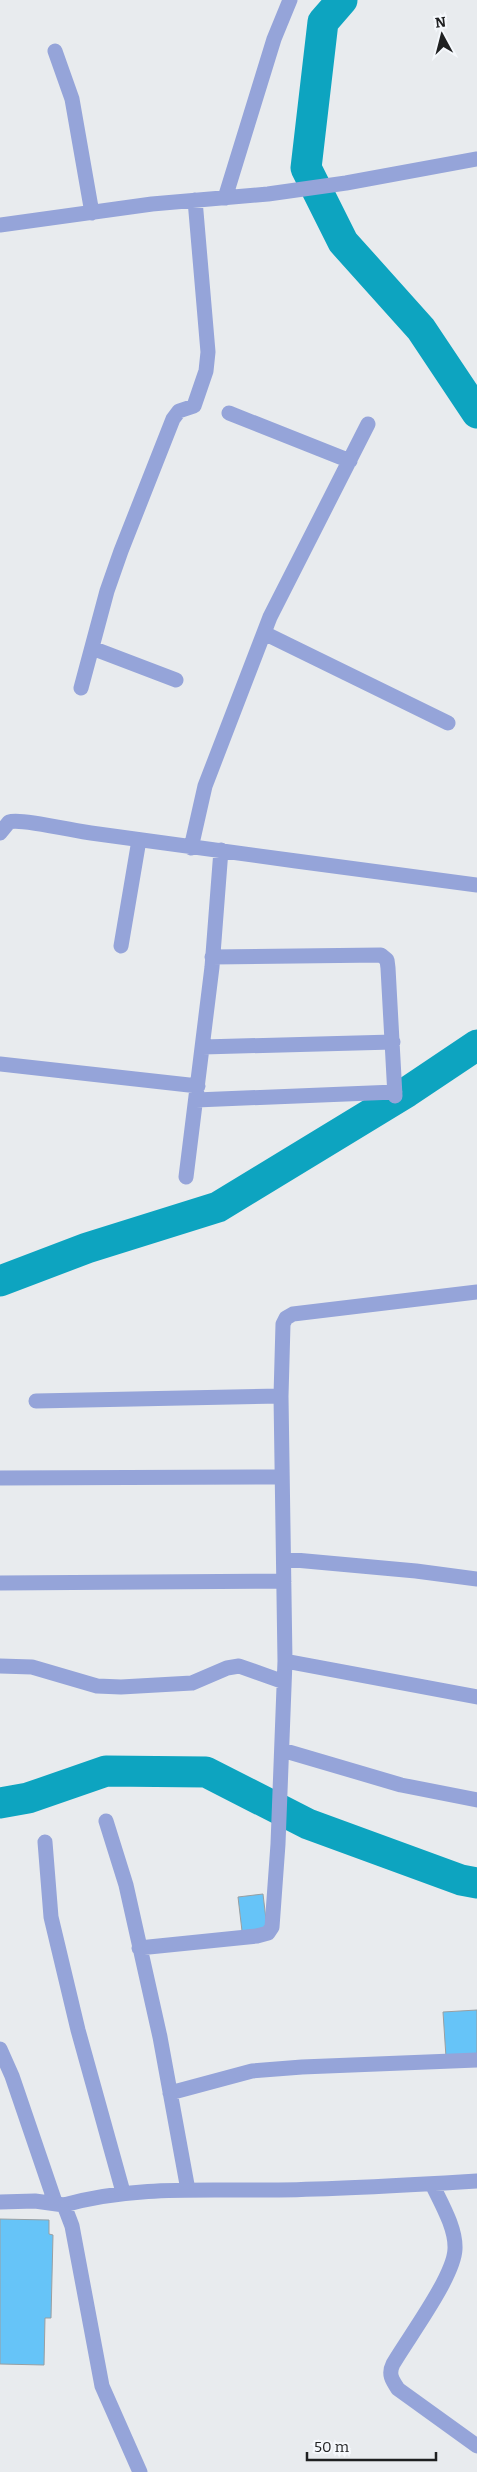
<svg xmlns="http://www.w3.org/2000/svg" width="477" height="2472" viewBox="0 0 477 2472" font-family="Bitter,serif">
  <style>
    .lines { fill: none; stroke-linecap: round; stroke-linejoin: round }
    .river { stroke: #0da4c0; stroke-width: 31 }
    .building { fill: #66c4f8; stroke: #9a9fa1 }
    .street { stroke: #95a4d9; stroke-width: 15 }
  </style>
  <rect width="100%" height="100%" fill="#e8ebee"/>
  <g class="lines">
    <!-- river -->
    <path class="river" d="M342 0 323 22 306 168 343 242 421 329 477 413
      M0 1281 87 1248 218 1207 407 1092 477 1045
      M0 1803 28 1798 106 1771 206 1772 308 1824 461 1880 477 1883"/>
  </g>
  <!-- building -->
  <path class="building" d="M263 1894 267 1928 242 1931 238 1897Z
    M477 2010V2056L446 2057 443 2012Z
    M0 2219 49 2220V2234L53 2235 51 2318H45L44 2365 0 2364Z"/>
  <g class="lines">
    <!-- street -->
    <path class="street" d="M55 51 72 99 92 213
      M225 198 274 39 290 0
      M0 225 152 204 268 194 346 183 477 159
      M229 413 350 461
      M264 633 448 723
      M92 648 176 680
      M81 688 107 591 121 551 173 419 179 411 194 406 206 371 208 352 195 200
      M0 833 9 822C20 818 75 831 91 833 220 851 348 868 477 885
      M191 848 205 786 270 617 368 424
      M121 946 139 840
      M212 957 381 955 387 960 388 968 395 1096
      M203 1047 393 1042
      M0 1064 198 1086
      M196 1100 395 1092
      M186 1177 212 967 221 850
      M36 1401 281 1396
      M0 1478 282 1477
      M284 1559 416 1571 477 1579
      M0 1583 284 1581
      M285 1661 477 1697
      M0 1666 32 1667 97 1686 121 1687 192 1683 227 1668 239 1666 284 1682
      M282 1750 401 1785 477 1800
      M106 1821 126 1885 160 2037 188 2190
      M45 1842 51 1917 78 2030 123 2192
      M139 1948 257 1936 268 1933 272 1927 278 1844 285 1661 281 1396 283 1324 286 1318 293 1314 477 1292
      M0 2049 12 2076 55 2202
      M170 2093 252 2071 302 2067 477 2060
      M432 2184C441 2203 456 2228 455 2249 454 2277 408 2338 393 2364 388 2374 392 2380 398 2389L477 2446
      M0 2202 35 2201 64 2205 72 2226 102 2386 140 2472
      M64 2205C134 2185 207 2191 279 2190 345 2189 411 2185 477 2181"/>
  </g>
  <!-- north arrow -->
  <g transform="translate(442 35) rotate(353)" stroke="#f5f8fc" stroke-width="4" paint-order="stroke">
  <path d="M0-4L9 19L0 12L-9 19Z" fill="#1f2021"/>
  <text y="-8" font-size="14" font-weight="bold" text-anchor="middle" fill="#1f2021">N</text>
  </g>
  <!-- scale -->
  <path d="M307 2452v8h129v-8" fill="none" stroke="#1f2021" stroke-width="2.5"/>
  <text x="314" y="2452" font-size="15" fill="#1f2021" stroke="#f5f8fc" stroke-width="4" paint-order="stroke">50 m</text>
</svg>
